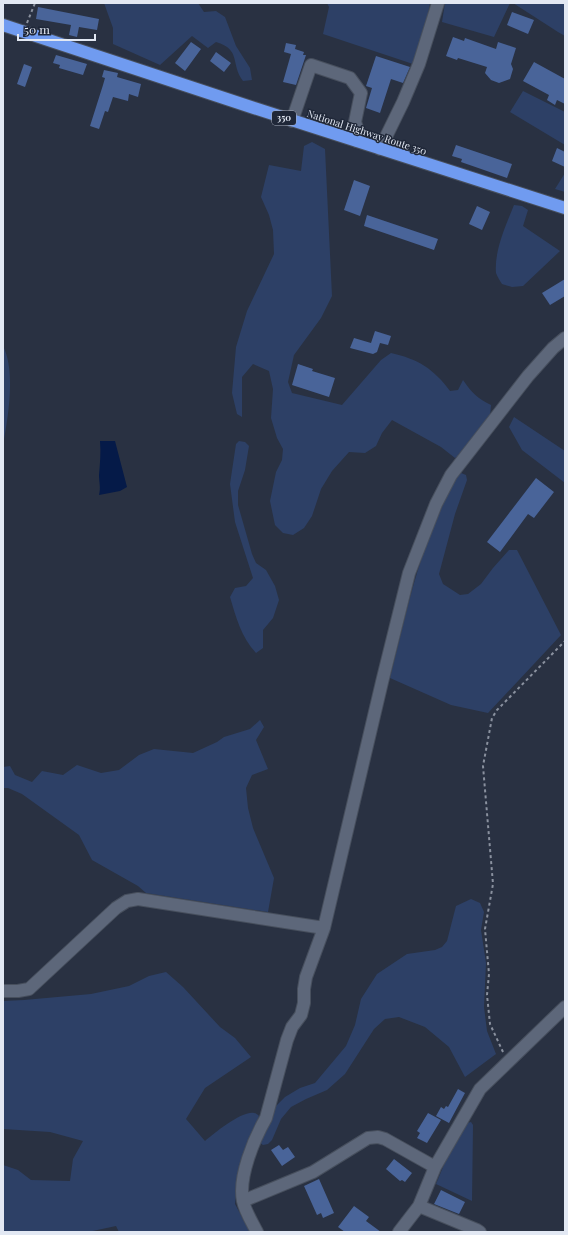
<svg xmlns="http://www.w3.org/2000/svg" width="568" height="1235" viewBox="0 0 568 1235" font-family="'Playfair Display',serif">
  <style>
    .green { fill: #2d4066 }
    .water { fill: #051a48 }
    .building { fill: #496499 }
    .lines { fill: none; stroke-linecap: round; stroke-linejoin: round }
    .minor-casing { stroke: #474f5d; stroke-width: 14 }
    .highway-casing { stroke: #474f5d; stroke-width: 14 }
    .path { stroke: #8a919f; stroke-width: 2; stroke-dasharray: 3 3; stroke-linecap: butt }
    .minor { stroke: #5d677a; stroke-width: 12 }
    .highway { stroke: #709bf0; stroke-width: 12 }
    .labels { text-anchor: middle; stroke-width: 3; stroke-linejoin: round; paint-order: stroke }
    .shield { fill: #1f2738; stroke: #a8aebb; stroke-width: 1 }
    .shield-label { font-size: 9px; font-weight: bold; fill: #e2e8f3 }
    .street-label { font-size: 10px; fill: #e2e8f3; stroke: #1f2738 }
  </style>
  <rect width="100%" height="100%" fill="#293142"/>
  <!-- green -->
  <path class="green" d="M104 3H198L204 12 216 11 225 17 236 46 250 68 252 80 243 81C230 64 242 50 216 42L208 48 192 36 160 65 113 44V28Z
    M327 3H430L427 21 413 64 323 34 329 7Z
    M445 3H510L494 37 442 22Z
    M513 3H565V36L558 32Z
    M523 91 565 112V145L510 112Z
    M312 142 325 149 332 296 321 318 294 355 288 382 292 393 342 405 381 360 391 353C418 359 434 369 450 391L458 390 463 380C472 393 477 398 491 405L490 416 463 453 455 458 441 447 392 420 382 433 376 446 365 453 349 452 332 471 321 489 312 516 304 528 293 535 283 533 275 525 270 501 276 472 282 460 283 449 277 438 271 418 273 389 269 371 253 364 242 377V417L237 414 232 393 236 347 247 311 274 254 273 230 269 215 261 197 269 165 301 171 304 146Z
    M565 173V192L555 189Z
    M514 205 522 206 528 210 523 226 560 251 523 286 512 287 502 284C500 281 497 276 496 273 494 251 506 225 514 205Z
    M3 346C16 371 8 418 3 445Z
    M514 417 565 451V483L522 450 509 427Z
    M239 441 245 442 249 446 245 470 238 491V505L252 554 256 563 266 570 275 586 279 600 273 618 263 630V648L256 653C241 637 236 617 230 597L235 588 246 586 253 578 235 522 230 484 236 444Z
    M461 473 466 475 467 480 455 514 439 574 443 584 460 595 468 594 481 584 493 568 509 550H517L561 635 488 713 451 705 390 678C405 620 416 561 442 507 447 495 452 483 461 473Z
    M260 720 264 727 256 740 268 769 252 775 246 788 248 808 253 828 274 878 268 912 146 893 138 886 92 860 79 835 22 794 8 788H3V767L10 766 15 775 32 782 42 771 63 775 77 765 101 773 119 770 139 755 154 749 193 753 217 742 224 737 250 729Z
    M471 899 480 903 484 912 481 930 486 963 484 1007 487 1031 496 1054 465 1077 449 1047 425 1027 399 1017 385 1019 374 1029 345 1074 327 1090 306 1099 291 1107 281 1119 272 1140 268 1144 263 1145 260 1143 276 1106 285 1097 300 1088 315 1083 346 1046 355 1025 361 999 377 974 407 954 435 950 442 947 447 941 456 906Z
    M166 972 183 987 220 1027 235 1038 251 1057 205 1088 186 1119 205 1141C215 1133 241 1111 254 1113 256 1113 258 1115 259 1116L239 1166 235 1204 250 1232H119L116 1226 88 1232H3V1165L18 1170 31 1180 70 1181 73 1159 83 1141 50 1132 3 1129V1001L24 1000 91 994 129 986 149 976Z
    M471 1122 473 1125 472 1201 436 1184 448 1155 467 1123Z"/>
  <!-- water -->
  <path class="water" d="M100 441H115L127 487 120 491 99 495C101 488 99 482 99 475 100 463 101 453 100 441Z"/>
  <!-- building -->
  <path class="building" d="M38 7 99 19 97 30 79 27 77 37 69 35 71 25 36 19Z
    M512 12 534 20 528 34 507 25Z
    M453 37 464 41 465 38 496 49 498 42 516 48 511 64 513 69 510 79 499 83 491 80 485 73 487 67 458 58 457 60 446 56Z
    M191 42 201 49 185 71 175 63Z
    M286 43 296 45 295 49 304 52 303 55H306L296 85 283 82 291 54 284 52Z
    M216 52 231 63 224 72 210 61Z
    M56 55 87 64 83 75 59 68 60 65 53 63Z
    M376 56 410 67 403 83 391 79 380 113 366 108 372 88 366 86Z
    M534 62 565 79V104L557 100 555 105 547 100 549 95 523 81Z
    M24 64 32 67 25 87 17 84Z
    M104 70 118 73 117 77 141 84 138 97 129 94 128 101 113 97 108 112 105 111 99 129 90 126 103 85 105 78 102 77Z
    M456 145 512 164 507 178 461 162 462 159 452 156Z
    M557 148 565 152V167L552 161Z
    M354 180 370 186 360 216 344 210Z
    M477 206 490 212 482 230 469 224Z
    M367 215 438 239 434 250 364 226Z
    M565 279V296L550 305 542 293Z
    M375 331 391 336 388 345 380 343 377 352 373 354 350 348 354 338 371 343Z
    M298 364 313 369 312 371 335 378 329 397 292 385Z
    M536 478 554 492 534 518 528 514 500 552 487 542Z
    M458 1089 465 1093 449 1123 436 1116 441 1107 444 1109 446 1106 448 1107Z
    M428 1113 441 1120 427 1143 417 1138 420 1133 417 1131Z
    M279 1145 283 1150 288 1147 295 1157 282 1166 271 1150Z
    M394 1159 412 1173 405 1182 402 1180 400 1181 386 1169Z
    M319 1179 334 1213 323 1218 321 1213 317 1215 304 1186Z
    M441 1190 465 1202 459 1214 434 1204Z
    M354 1206 369 1217 366 1221 381 1232H345L338 1227Z"/>
  <g class="lines">
    <!-- minor casing -->
    <g class="minor-casing">
      <path id="minor" d="M292 121 311 65 350 78 361 93 355 122 359 134 357 141
        M380 149 403 102 419 64 438 3
        M3 991H18L29 989 116 908 127 901 138 899 324 928
        M243 1201 313 1172 368 1138 378 1137 385 1139 435 1167
        M419 1206 477 1230 480 1232
        M257 1232C252 1222 245 1211 243 1201 238 1177 254 1139 266 1118L287 1040 292 1027 301 1015 304 1003V989L306 977 324 928 382 682 409 573 436 504 451 475 528 376 553 348 565 338
        M399 1232 419 1206 435 1167 480 1089 565 1007"/>
    </g>
    <!-- highway casing -->
    <g class="highway-casing">
      <path id="highway" d="M3 25 254 108 565 208"/>
    </g>
    <!-- path -->
    <path class="path" d="M27 23 35 3
      M503 1052 490 1024 487 995 489 974 485 929 493 884 483 766 492 718 497 710 565 641"/>
    <!-- minor -->
    <use href="#minor" class="minor"/>
    <!-- highway -->
    <use href="#highway" class="highway"/>
  </g>
  <g class="labels">
    <!-- shield labels -->
    <rect class="shield" x="272" y="111" width="24" height="14" rx="3"/>
    <g class="shield-label">
      <text x="284" y="121">350</text>
    </g>
    <!-- street labels -->
    <g class="street-label">
      <text transform="translate(367 132) rotate(18)" y="4">National Highway Route 350</text>
    </g>
  </g>
  <!-- border -->
  <rect width="568" height="1235" fill="none" stroke="#e2e8f3" stroke-width="8"/>
  <!-- scale -->
  <path d="M18 34v6h77v-6" fill="none" stroke="#e2e8f3" stroke-width="2"/>
  <text x="24" y="34" font-size="12" fill="#e2e8f3" stroke="#1f2738" stroke-width="3" paint-order="stroke">50 m</text>
</svg>
